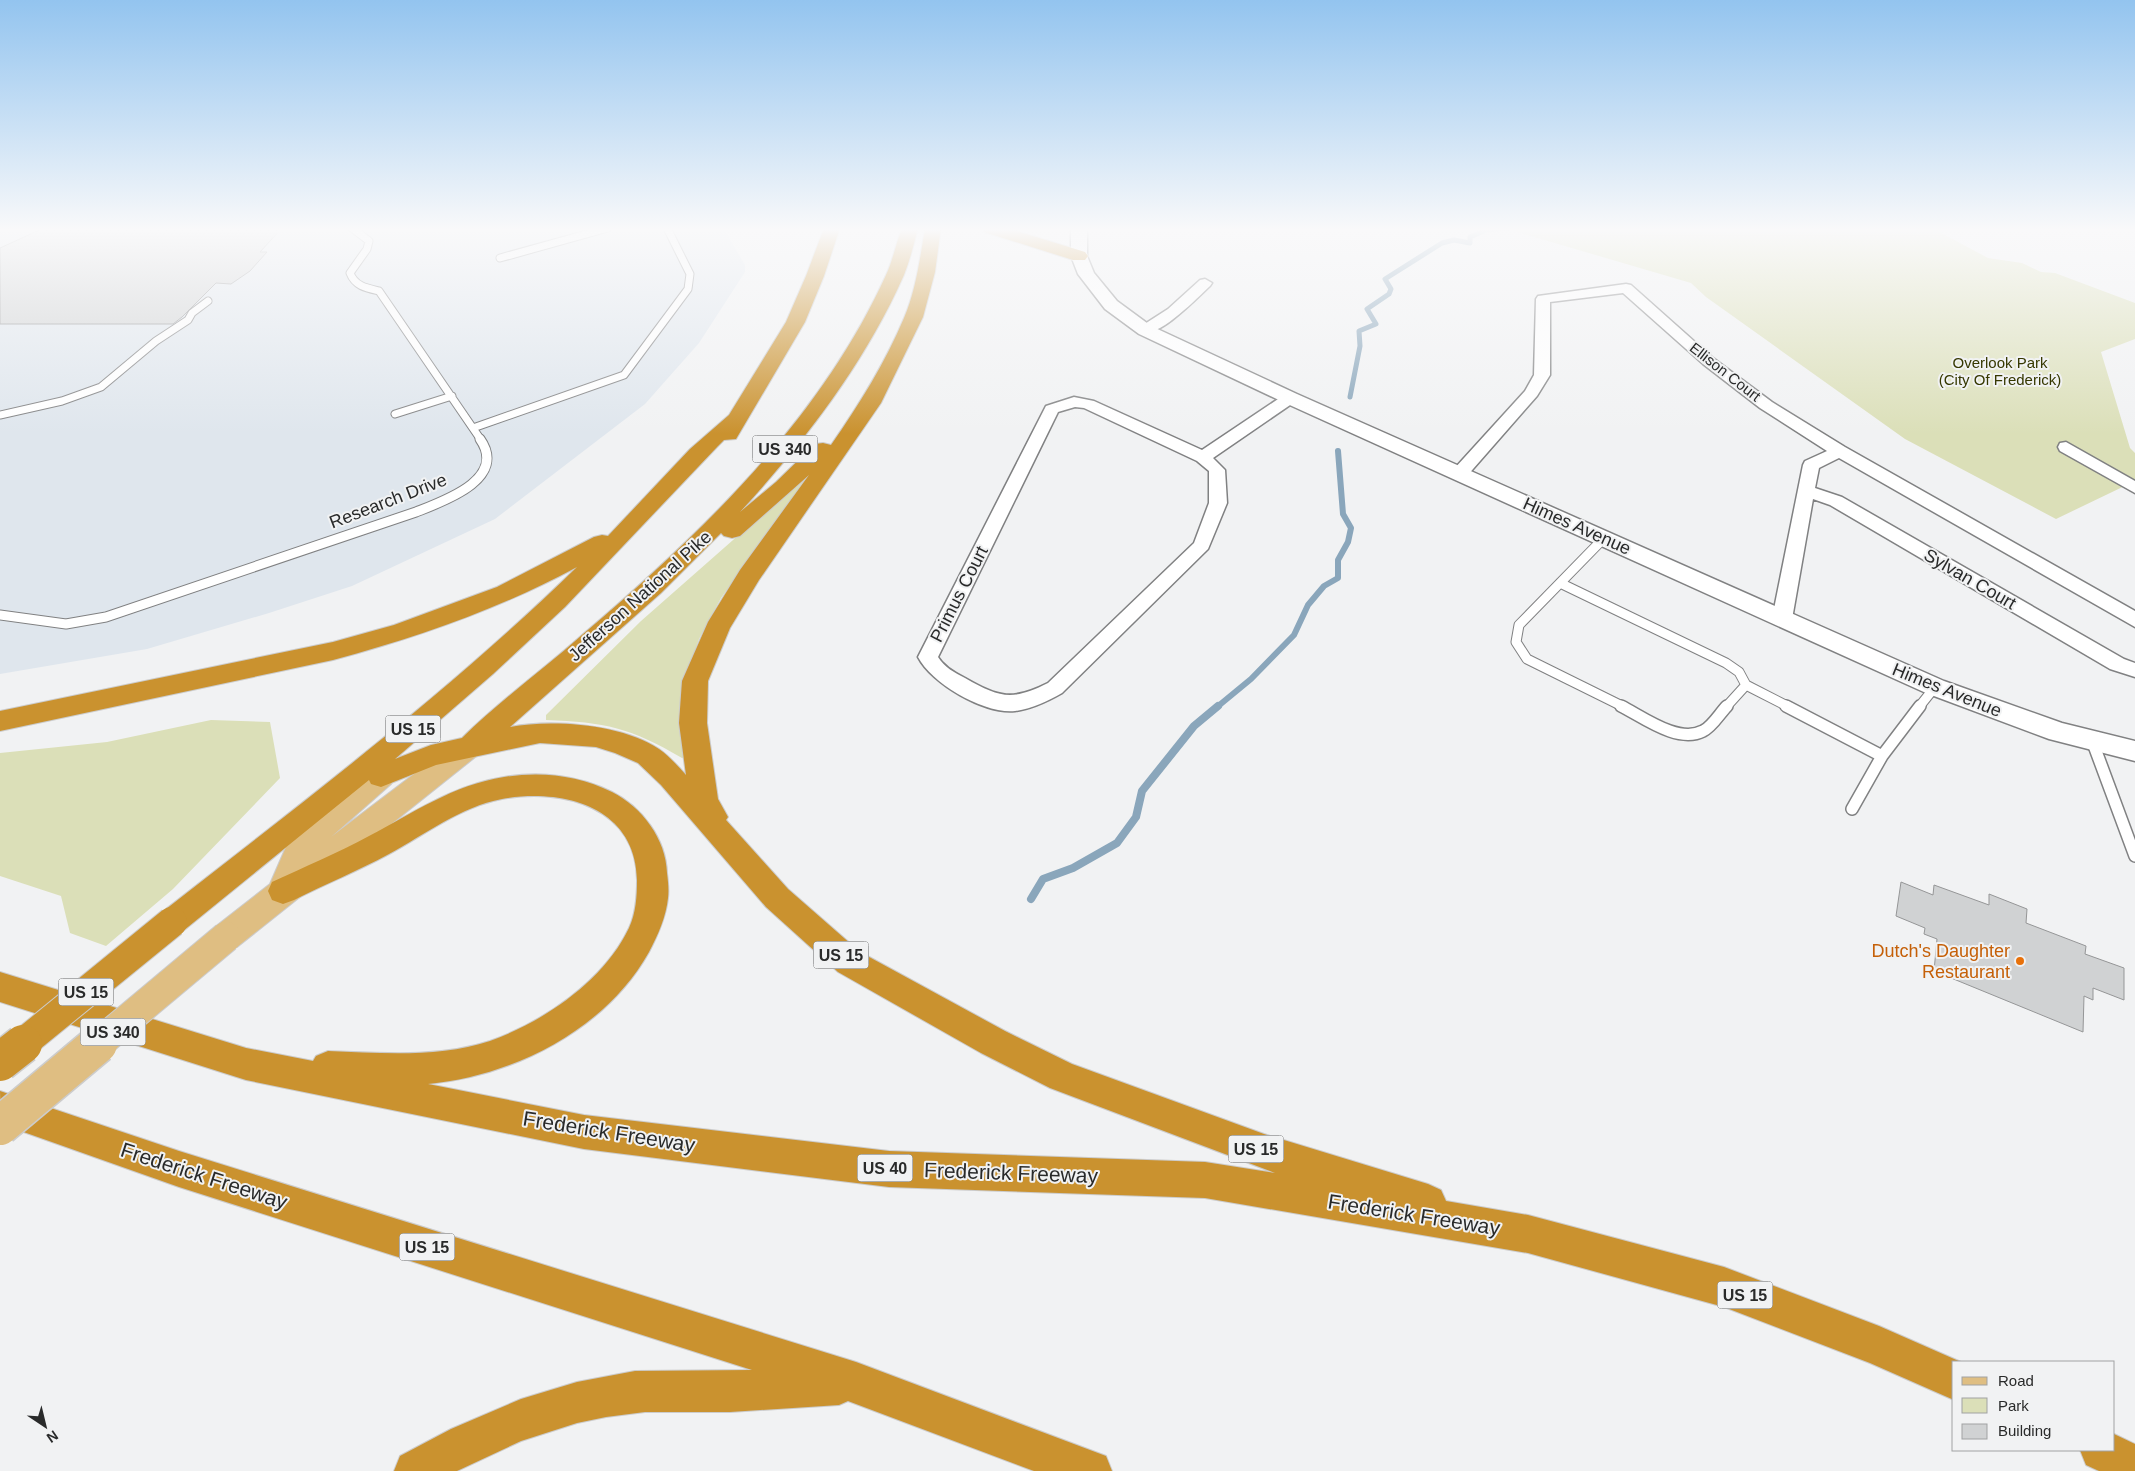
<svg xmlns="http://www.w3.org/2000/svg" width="2135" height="1471" viewBox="0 0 2135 1471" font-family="Helvetica,sans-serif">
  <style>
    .built { fill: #dfe6ed }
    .green { fill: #dbdfb8 }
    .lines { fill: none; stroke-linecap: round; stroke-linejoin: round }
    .stream-far2 { stroke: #8aa6bb; stroke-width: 5 }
    .stream-far1 { stroke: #8aa6bb; stroke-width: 6 }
    .stream { stroke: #8aa6bb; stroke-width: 8 }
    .building { fill: #d0d2d3; stroke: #959697 }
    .service-far2-casing { stroke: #808182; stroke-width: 9 }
    .service-far1-casing { stroke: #808182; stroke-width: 11 }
    .service-casing { stroke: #808182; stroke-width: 14 }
    .minor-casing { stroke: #808182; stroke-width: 3 }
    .tertiary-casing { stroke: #808182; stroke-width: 3 }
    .primary-casing { stroke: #ccc; stroke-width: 2 }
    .motorway-casing { stroke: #ccc; stroke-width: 2 }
    .service-far2 { stroke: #fff; stroke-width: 7 }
    .service-far1 { stroke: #fff; stroke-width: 9 }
    .service { stroke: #fff; stroke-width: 11 }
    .minor { fill: #fff; fill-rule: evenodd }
    .tertiary { fill: #fff; fill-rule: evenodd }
    .primary { fill: #dfbe82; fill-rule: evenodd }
    .motorway { fill: #ca922f; fill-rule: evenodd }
    .primary-bridge-far1-casing { stroke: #ccc; stroke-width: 32; stroke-linecap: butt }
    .primary-bridge-casing { stroke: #ccc; stroke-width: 41; stroke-linecap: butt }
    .motorway-bridge-far1-casing { stroke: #ccc; stroke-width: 32; stroke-linecap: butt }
    .motorway-bridge-casing { stroke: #ccc; stroke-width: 41; stroke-linecap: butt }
    .primary-bridge-far1 { stroke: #dfbe82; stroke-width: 30 }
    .primary-bridge { stroke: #dfbe82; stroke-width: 38 }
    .motorway-bridge-far1 { stroke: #ca922f; stroke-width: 30 }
    .motorway-bridge { stroke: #ca922f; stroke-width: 38 }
    .food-dot { fill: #e8710a; stroke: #f1f2f3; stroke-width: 2 }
    .labels { text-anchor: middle; stroke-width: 4; stroke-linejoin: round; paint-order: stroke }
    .far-park-label { font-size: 15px; fill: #363801; stroke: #f1f2f3 }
    .far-street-label { font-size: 15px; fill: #292a2a; stroke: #f1f2f3 }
    .shield { fill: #f1f2f3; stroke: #656666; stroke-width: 1 }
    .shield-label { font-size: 16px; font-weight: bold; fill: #292a2a }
    .street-label { font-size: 18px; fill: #292a2a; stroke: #f1f2f3 }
    .food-label { font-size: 18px; fill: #c56008; stroke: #f1f2f3; text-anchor: end }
    .near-street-label { font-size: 21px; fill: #292a2a; stroke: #f1f2f3 }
  </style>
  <rect width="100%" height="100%" fill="#f1f2f3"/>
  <!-- built -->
  <path class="built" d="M0 228H723L745 265V272L699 343 645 404 495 519 352 586 269 613 147 649 0 674Z"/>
  <!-- green -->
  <path class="green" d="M1511 228H1932L1988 258 2022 263 2041 272 2055 273 2135 303V339L2101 352 2130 448 2135 453V481L2056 519 1905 439 1706 297 1691 283 1514 231Z
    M815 468 721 598 699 639 689 670 685 757 682 758C631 728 605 722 546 720V715L641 621Z
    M211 720 270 722 280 778 173 889 106 946 70 933 61 896 0 876V753L107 742Z"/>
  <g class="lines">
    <!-- stream-far2 -->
    <path class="stream-far2" d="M1350 397 1360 346 1359 331 1376 324 1367 309 1389 294 1391 289 1385 279 1442 243 1454 240 1470 243V237L1486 230 1510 228"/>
    <!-- stream-far1 -->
    <path class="stream-far1" d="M1217 707 1251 679 1294 635 1308 605 1324 586 1338 578V560L1348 542 1351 528 1343 514 1338 451"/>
    <!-- stream -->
    <path class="stream" d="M1031 899 1043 879 1073 868 1117 843 1136 817 1142 791 1194 726 1218 706"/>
  </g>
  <!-- building -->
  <path class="building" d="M44 228H282L260 252H267L250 271 231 284 216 283 182 317 173 324H0V248Z
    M1901 882 1933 895 1934 885 1989 905V894L2027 909 2026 923 2086 946 2085 954 2124 968V1000L2093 988V1000L2084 996 2083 1032 1934 971 1937 939 1924 934 1925 928 1896 916Z"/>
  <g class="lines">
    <!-- service-far2 casing -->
    <g class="service-far2-casing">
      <path id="service-far2" d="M352 228 369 241 367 249 350 273C355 286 366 288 379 291L481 440
        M500 258 608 228
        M395 414 452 396
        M0 415 62 401 101 387 156 341 188 320 192 313 208 301
        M473 428 624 375 688 289 690 274 667 228"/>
    </g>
    <!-- service-far1 casing -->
    <g class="service-far1-casing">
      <path id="service-far1" d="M1604 538 1519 625 1516 642 1527 659 1624 707
        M1560 583 1726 663 1739 672 1746 685
        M0 615 66 624 106 617 416 512C444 501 508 479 480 439
        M1726 707 1746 685 1789 707
        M1919 707 1935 687"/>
    </g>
    <!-- service casing -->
    <g class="service-casing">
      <path id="service" d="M1621 706C1643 717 1678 744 1703 731 1712 727 1720 713 1727 706
        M1786 706 1882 756
        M2093 743 2135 856
        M1852 809 1882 756 1920 706"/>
    </g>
    <!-- minor casing -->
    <g class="minor-casing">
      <path id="minor" d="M1205 279 1212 283 1210 286C1196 299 1159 338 1140 333L1138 330 1140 327 1168 309 1200 280Z
        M1626 284 1631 285 1713 358 1772 402 1845 447 2135 611V627L1839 458 1819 468 1815 488 1842 497 2124 659 2135 663V677L2110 669 1830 505 1813 499 1792 619 1789 624 1782 626 1775 624 1772 619 1803 465 1805 461 1827 451 1760 408 1703 364 1623 293 1550 302V375L1537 396 1466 477H1454L1452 473 1454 469 1525 391 1534 375 1536 299 1538 296Z
        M1290 393 1296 395 1298 398 1296 401 1213 458 1225 470 1227 503 1208 549 1062 693C1048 701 1032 709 1015 711 984 714 932 684 918 657L1046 406 1074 397 1094 401 1202 450 1284 395ZM1075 407 1084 408 1197 461 1209 471V503L1194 543 1048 683C1012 701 1000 698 965 678 955 673 944 667 938 657L1058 412Z
        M2066 442 2135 481V493L2060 451 2058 447 2060 443Z"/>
    </g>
    <!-- tertiary casing -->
    <g class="tertiary-casing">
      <path id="tertiary" d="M1071 228H1087V256L1094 273 1117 301 1151 326 1297 394 1944 681 2062 723 2135 741V761L2049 739 1926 693 1283 402 1139 334 1105 309 1078 274 1071 256Z"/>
    </g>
    <!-- primary casing -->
    <g class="primary-casing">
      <path id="primary" d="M469 737 479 740 483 747 479 754 237 947 226 951 215 947 210 937 215 927 270 884 290 838 371 768 381 765 391 768 395 776 391 784 331 837 459 740Z"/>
    </g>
    <!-- motorway casing -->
    <g class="motorway-casing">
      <path id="motorway" d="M824 228H840L824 276 805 322 736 439 724 440 718 446 565 607 493 674 395 759 431 745 462 738C499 701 543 670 582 635 701 534 821 419 886 275 893 260 896 243 902 228H918C914 244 910 260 904 275 865 363 805 441 740 512L776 482 815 444 823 443 831 445C859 405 885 363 904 318 916 290 920 258 925 228H941L935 272 923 317 881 403 759 580 730 628 708 681 707 723 718 799 728 817 726 820 788 889 860 952 1005 1031 1072 1064 1264 1134 1428 1184 1441 1190 1446 1201 1528 1215 1724 1267 1879 1326 1961 1362H1954V1400L1870 1363 1724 1307 1528 1253 1205 1198 889 1187 584 1149 246 1080 0 1002V972L246 1048 313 1061 316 1056 328 1051C381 1053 439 1058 490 1041 543 1022 604 981 629 928 636 913 637 896 637 880 636 807 563 788 502 799 460 807 426 834 389 854 358 871 325 884 294 900L283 904 272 900 268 891 272 882C304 867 338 853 369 836 413 813 453 785 504 777 540 771 579 775 612 792 642 807 666 839 667 873 668 881 669 890 668 898 666 917 658 935 649 952 606 1029 514 1076 428 1084L584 1115 889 1151 1205 1162 1275 1173 1050 1088 981 1053 838 972 766 907 661 785 638 763 615 753 596 747 540 743 436 765 381 787 371 784 369 780 183 931 172 935 161 931 156 922 161 913C303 802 448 693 577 567 499 609 418 637 333 660L0 731V711L333 642 394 625 497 587 594 537 602 535 608 536 690 449 729 415 786 322 806 276ZM809 475 740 570 708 622 682 681 679 723 686 775C678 766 669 756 659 749 622 724 552 719 510 727L661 593 721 533 724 536 732 538 740 536Z
        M982 228H1007L1085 252 1088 256 1085 260H1073L984 232Z
        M0 1091 179 1151 856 1362 1106 1456 1112 1471H1034L848 1401 839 1405 730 1412H645L606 1417 577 1423 521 1441 457 1471H394L400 1456 451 1429 521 1399 577 1382 635 1371 752 1370 179 1187 1 1124Z
        M2114 1434 2135 1444V1471H2099L2086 1465 2080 1450H2114Z"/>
    </g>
    <!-- service-far2 -->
    <use href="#service-far2" class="service-far2"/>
    <!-- service-far1 -->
    <use href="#service-far1" class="service-far1"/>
    <!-- service -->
    <use href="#service" class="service"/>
    <!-- minor -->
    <use href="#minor" class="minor"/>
    <!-- tertiary -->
    <use href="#tertiary" class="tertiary"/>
    <!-- primary -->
    <use href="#primary" class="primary"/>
    <!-- motorway -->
    <use href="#motorway" class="motorway"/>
    <!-- primary-bridge-far1 casing -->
    <g class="primary-bridge-far1-casing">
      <path id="primary-bridge-far1" d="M97 1045 226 937"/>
    </g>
    <!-- primary-bridge casing -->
    <g class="primary-bridge-casing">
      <path id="primary-bridge" d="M0 1126 98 1044"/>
    </g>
    <!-- motorway-bridge-far1 casing -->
    <g class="motorway-bridge-far1-casing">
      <path id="motorway-bridge-far1" d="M21 1045 172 922"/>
    </g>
    <!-- motorway-bridge casing -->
    <g class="motorway-bridge-casing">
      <path id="motorway-bridge" d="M0 1062 23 1044"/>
    </g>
    <!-- primary-bridge-far1 -->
    <use href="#primary-bridge-far1" class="primary-bridge-far1"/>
    <!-- primary-bridge -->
    <use href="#primary-bridge" class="primary-bridge"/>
    <!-- motorway-bridge-far1 -->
    <use href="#motorway-bridge-far1" class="motorway-bridge-far1"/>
    <!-- motorway-bridge -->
    <use href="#motorway-bridge" class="motorway-bridge"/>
  </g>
  <!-- sky -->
  <linearGradient id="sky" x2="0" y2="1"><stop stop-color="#93c4ef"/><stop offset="0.53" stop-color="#f9f9fa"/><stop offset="1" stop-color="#f9f9fa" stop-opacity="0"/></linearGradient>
  <rect width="2135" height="434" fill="url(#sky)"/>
  <!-- markers -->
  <circle class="food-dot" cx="2020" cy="961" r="5"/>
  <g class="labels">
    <!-- far-park labels -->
    <g class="far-park-label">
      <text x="2000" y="368">Overlook Park<tspan x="2000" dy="17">(City Of Frederick)</tspan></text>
    </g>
    <!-- far-street labels -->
    <g class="far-street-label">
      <text transform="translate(1725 372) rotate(38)" y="5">Ellison Court</text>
    </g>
    <!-- shield labels -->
    <g class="shield">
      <rect x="752.5" y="435.5" width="65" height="27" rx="4"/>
      <rect x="385.5" y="715.5" width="55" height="27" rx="4"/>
      <rect x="813.5" y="941.5" width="55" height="27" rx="4"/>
      <rect x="58.5" y="978.5" width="55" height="27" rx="4"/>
      <rect x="80.5" y="1018.5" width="65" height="27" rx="4"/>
      <rect x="1228.5" y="1135.5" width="55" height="27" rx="4"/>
      <rect x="857.5" y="1154.5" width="55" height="27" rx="4"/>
      <rect x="399.5" y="1233.5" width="55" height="27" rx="4"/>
      <rect x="1717.5" y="1281.5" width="55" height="27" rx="4"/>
    </g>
    <g class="shield-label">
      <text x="785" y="455">US 340</text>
      <text x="413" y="735">US 15</text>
      <text x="841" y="961">US 15</text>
      <text x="86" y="998">US 15</text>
      <text x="113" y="1038">US 340</text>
      <text x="1256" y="1155">US 15</text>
      <text x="885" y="1174">US 40</text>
      <text x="427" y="1253">US 15</text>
      <text x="1745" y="1301">US 15</text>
    </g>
    <!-- street labels -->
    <g class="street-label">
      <text transform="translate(388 501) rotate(-21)" y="6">Research Drive</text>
      <text transform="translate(1577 526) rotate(24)" y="6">Himes Avenue</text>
      <text transform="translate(1970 579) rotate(30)" y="6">Sylvan Court</text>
      <text transform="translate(959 594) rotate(-63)" y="6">Primus Court</text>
      <text transform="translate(640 596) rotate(-42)" y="6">Jefferson National Pike</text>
      <text transform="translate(1947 690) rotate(22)" y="6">Himes Avenue</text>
    </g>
    <!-- food labels -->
    <g class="food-label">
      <text x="2010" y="957">Dutch's Daughter<tspan x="2010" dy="21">Restaurant</tspan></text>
    </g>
    <!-- near-street labels -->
    <g class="near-street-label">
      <text transform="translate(609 1132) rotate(9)" y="7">Frederick Freeway</text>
      <text transform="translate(1011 1173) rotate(2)" y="7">Frederick Freeway</text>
      <text transform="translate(204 1176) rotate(18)" y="7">Frederick Freeway</text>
      <text transform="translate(1414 1215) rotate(9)" y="7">Frederick Freeway</text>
    </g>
  </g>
  <!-- legend -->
  <rect x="1952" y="1361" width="162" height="90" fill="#f1f2f3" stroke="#a1a2a3"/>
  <rect x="1962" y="1377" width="25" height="8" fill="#dfbe82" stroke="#a1a2a3"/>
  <text x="1998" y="1386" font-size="15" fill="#292a2a">Road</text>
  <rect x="1962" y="1398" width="25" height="15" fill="#dbdfb8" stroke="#a1a2a3"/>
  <text x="1998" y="1411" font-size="15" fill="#292a2a">Park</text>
  <rect x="1962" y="1424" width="25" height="15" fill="#d0d2d3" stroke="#a1a2a3"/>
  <text x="1998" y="1436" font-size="15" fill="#292a2a">Building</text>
  <!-- north arrow -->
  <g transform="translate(45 1426) rotate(145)" stroke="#f1f2f3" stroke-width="4" paint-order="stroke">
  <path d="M0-4L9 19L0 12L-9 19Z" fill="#292a2a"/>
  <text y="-8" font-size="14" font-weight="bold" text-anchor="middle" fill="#292a2a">N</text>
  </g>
</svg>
